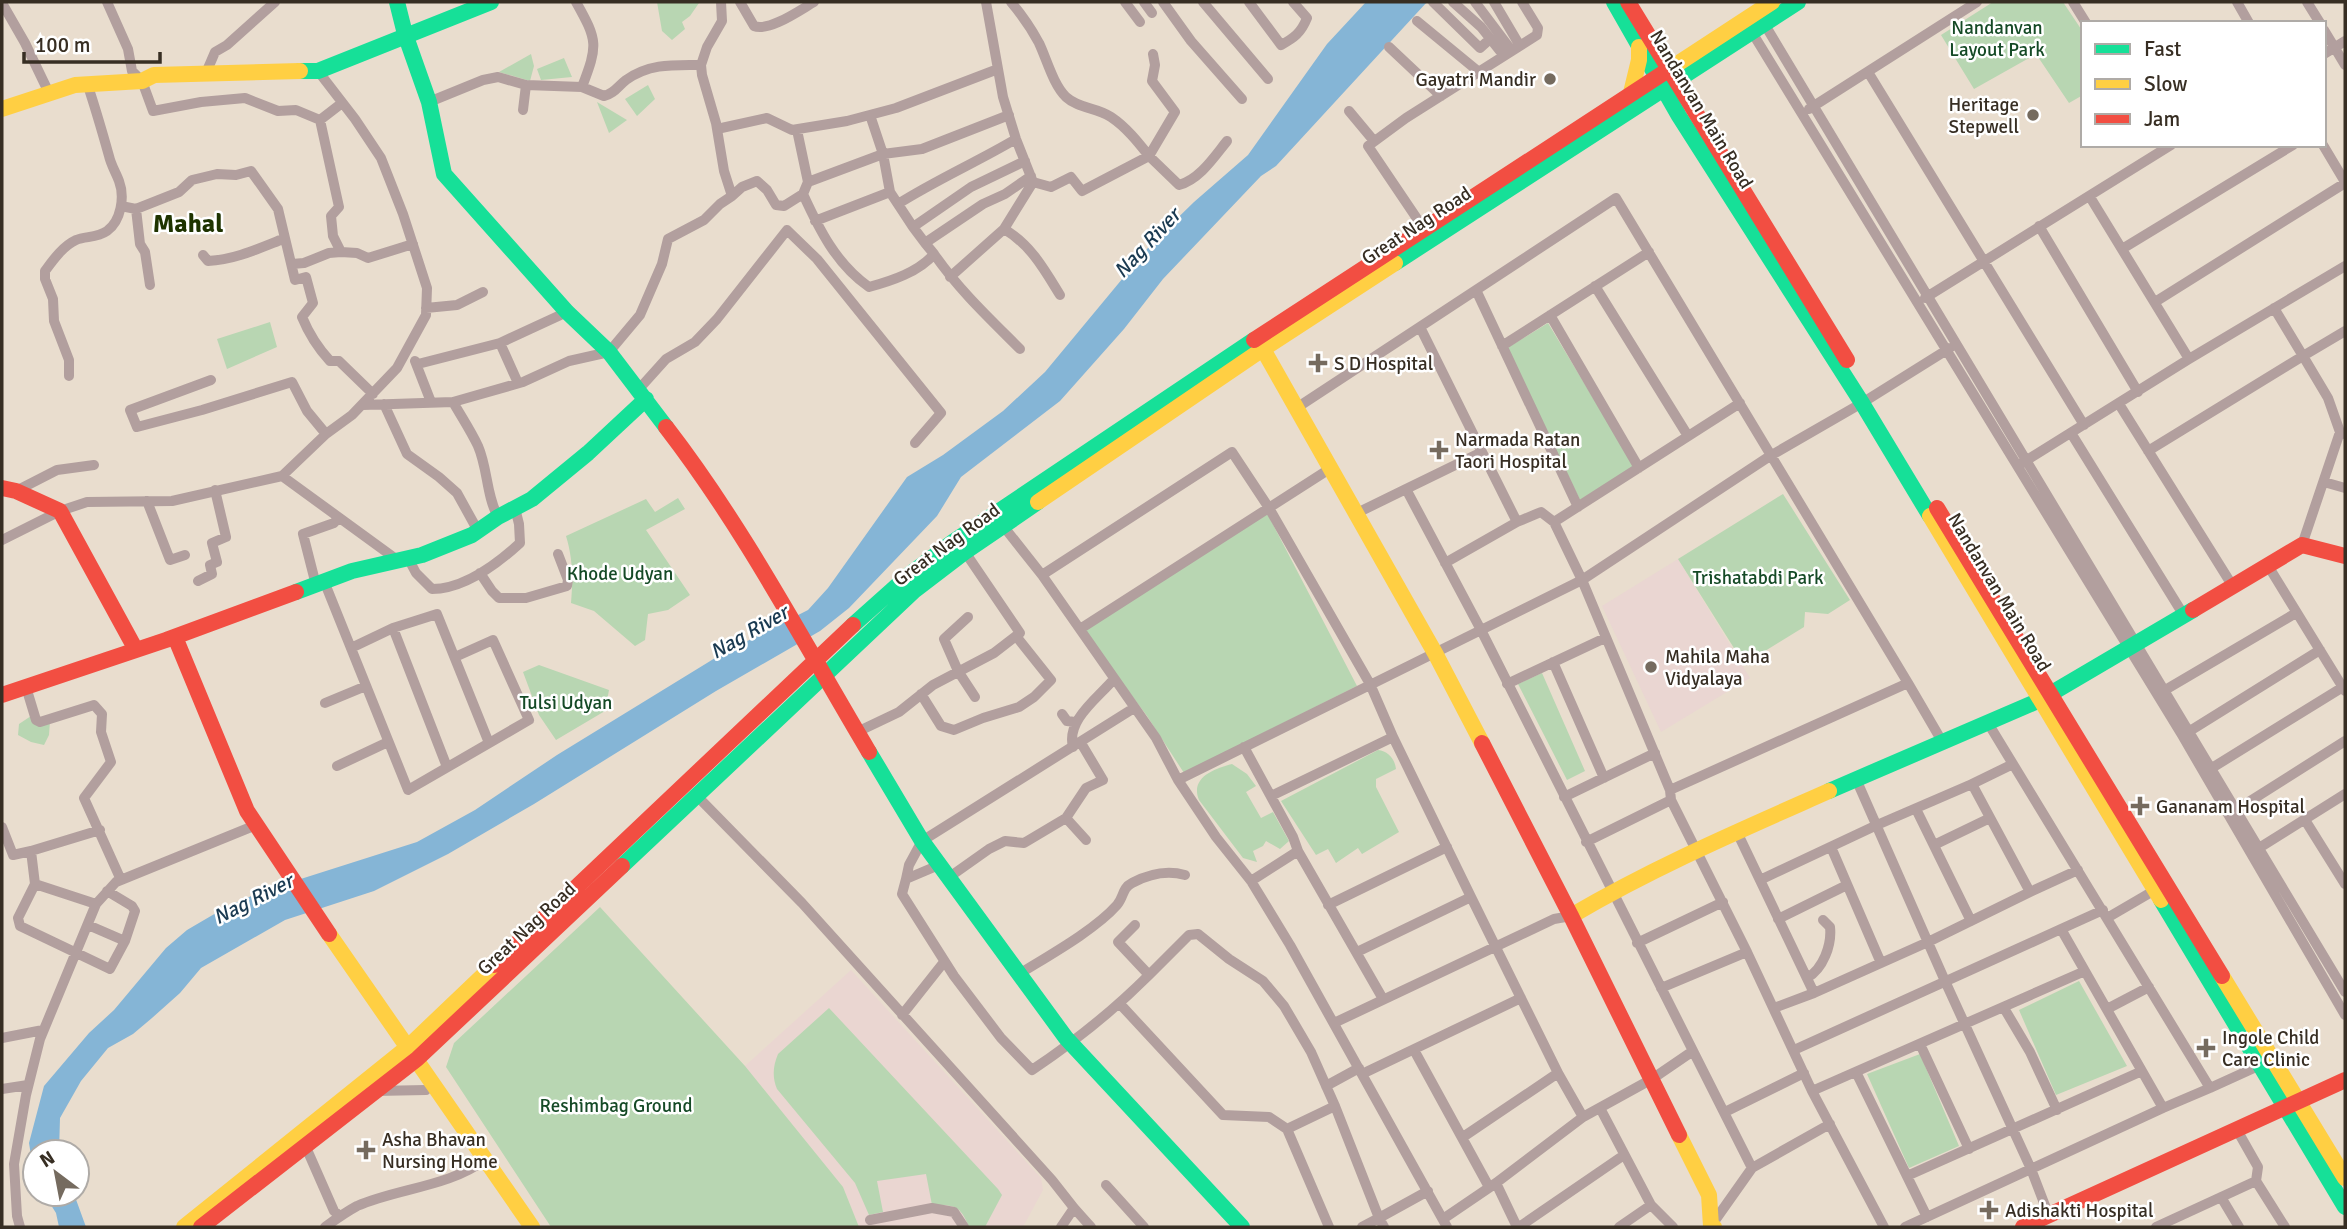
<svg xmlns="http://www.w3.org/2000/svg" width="2347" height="1229" viewBox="0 0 2347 1229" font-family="Signika,sans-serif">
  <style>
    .commercial { fill: #ead6d1 }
    .education { fill: #ead6d2 }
    .green { fill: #b8d6b2 }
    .water { fill: #85b5d6 }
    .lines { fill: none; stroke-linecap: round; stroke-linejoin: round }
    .street { stroke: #b29f9e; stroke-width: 10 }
    .fast { stroke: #16e098; stroke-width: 16 }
    .slow { stroke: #ffcf43; stroke-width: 16 }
    .jam { stroke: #f24e42; stroke-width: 16 }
    .poi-dot { fill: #756b5f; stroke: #fff; stroke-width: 2.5 }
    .labels { text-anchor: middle; stroke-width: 5; stroke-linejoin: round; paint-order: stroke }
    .park-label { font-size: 19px; fill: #154a26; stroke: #fff }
    .poi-label { font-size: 19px; fill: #372e23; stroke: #fff; text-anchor: start }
    .street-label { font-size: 19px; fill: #372e23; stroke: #fff }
    .water-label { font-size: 21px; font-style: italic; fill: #1a3a51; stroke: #fff }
    .district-label { font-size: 26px; font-weight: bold; fill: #1e3300; stroke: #fff }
  </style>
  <rect width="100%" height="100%" fill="#e9ddce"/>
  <!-- commercial -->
  <path class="commercial" d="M851 970 1041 1178 1043 1190 1023 1227H859L843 1187 745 1066Z"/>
  <!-- education -->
  <path class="education" d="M1678 559 1750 678 1661 732 1602 606Z"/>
  <!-- green -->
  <path class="green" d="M657 2H698L699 3 690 16 682 22 685 29 672 40 662 31Z
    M1993 2H2063L2083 32V95L2069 103 2036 54 1974 89 1941 35Z
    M531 54 534 66 530 81 499 72Z
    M564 58 572 77 541 80 537 69Z
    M648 85 655 99 637 116 625 99Z
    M597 102 627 120 609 133Z
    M270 322 277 347 227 369 217 339Z
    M1548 323 1634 466 1580 500 1507 348Z
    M1783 494 1850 600 1828 614 1805 612 1804 627 1744 664 1678 559Z
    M678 498 685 509 646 530 690 595 668 610 648 614 645 640 635 646 594 611 571 603C573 579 573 559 566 536L646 499 655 512Z
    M1267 513 1357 686 1184 773 1147 716 1083 630Z
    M539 665 609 690 605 711 556 740 539 715 523 672Z
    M1542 673 1585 771 1567 780 1518 684Z
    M31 716 50 721 49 735 44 745 31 742 18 735 19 724Z
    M1378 750C1388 751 1395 759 1396 769L1376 779V787L1399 832 1362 854 1358 848 1336 863 1328 849 1316 855 1281 801Z
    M1232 764 1247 774 1256 786 1246 792 1261 818 1273 812 1289 841 1280 849 1266 841 1263 846 1253 851 1257 862 1243 858 1199 800C1190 778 1213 769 1232 764Z
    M600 907 745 1066 843 1187 859 1227H551L446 1067 454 1043Z
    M2079 981 2127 1066 2056 1095 2019 1010Z
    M829 1008 998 1189 1002 1195 985 1227H969C960 1205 955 1205 932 1205L926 1174 877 1181 883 1212 869 1215 855 1183 777 1089C772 1077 773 1066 778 1054Z
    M1920 1054 1959 1146 1909 1168 1867 1074Z"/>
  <!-- water -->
  <path class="water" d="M1366 2H1427L1276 166 1261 176 1163 279 1124 329 1060 401 961 477 937 516 849 608 820 631 716 691 534 804 448 854 374 891 285 920 201 968 180 993 152 1018 133 1034 108 1048 81 1081 60 1118 59 1152H35V1180L29 1143 44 1086 89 1033 114 1010 166 948 187 930 228 906 263 891 417 842 475 810 557 755 720 655 808 610 828 588 907 477 943 455 1003 411 1045 372 1152 243 1194 202 1248 155 1327 44Z
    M44 1194H74L86 1227H59L56 1213Z"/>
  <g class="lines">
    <!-- street -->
    <path class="street" d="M107 2 128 49 132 71 142 81 153 111 201 102 245 98 278 111 296 110 320 120
      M576 2C598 41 598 45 582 87
      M740 2 754 26C769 32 800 10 814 2
      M1011 2C1022 15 1031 28 1039 43 1047 60 1053 84 1066 97 1079 109 1096 107 1111 117 1126 127 1138 142 1149 156L1175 112 1152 81 1155 65 1153 54
      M1125 2 1140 22
      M1144 2 1152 13
      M1163 2 1191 41 1242 99
      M1203 2 1268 79
      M1249 2 1281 45C1294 38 1301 33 1307 18L1293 2
      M1433 2 1480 48 1490 39
      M1453 2 1481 27 1504 56
      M1475 2 1512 51
      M1494 2 1520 46
      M2073 2 2086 23
      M2237 2 2249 23
      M2307 2 2320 23
      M2 3 25 43 49 93
      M1762 20 2345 992
      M1417 21 1479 72
      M1750 29 2182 735 2345 1015
      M2324 30 2345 65
      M1389 47 1441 96
      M2324 54 2345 41
      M1868 72 2084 425
      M206 73 215 52 227 45 275 2
      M429 102 483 80 498 77 526 85 582 87 604 96C614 94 618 86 626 80 650 63 674 65 701 65
      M342 103 320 120 339 207 331 216 333 236 341 252 357 253 368 258 413 244
      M1809 109 1977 2
      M523 110 526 85
      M1349 111 1374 141
      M870 115 883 154 890 192 913 227
      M717 129 767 118 792 130 847 121 896 108 998 69
      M797 130 808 182 803 194C819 229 836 264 869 287 891 281 919 272 934 254L925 243 983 204 1005 194 1031 176
      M2323 145 2345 182
      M808 182 883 154 922 149 1009 115
      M1033 182 1051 187 1071 177 1082 191 1149 156 1179 185C1200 179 1214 157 1227 141
      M732 196 742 187 757 181 767 190 776 205 784 206 803 194
      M2090 197 2189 359
      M898 204C936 180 977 162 1016 139
      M121 206 136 209 179 192 192 180 217 174 236 175 251 171 278 209 295 280 306 277 313 303 302 317C309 334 317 347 330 361H339L373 394
      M136 209 140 244 145 252 150 285
      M815 221 890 192
      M2039 226 2138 392
      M1004 229C1031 245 1044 269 1060 295
      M1424 229 1368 146 1406 118 1537 35 1538 28 1522 2
      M925 243 913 227 971 187 1025 161
      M2122 249 2293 145
      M934 254C959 290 989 318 1020 349
      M203 255 208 261C234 260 260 248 283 239
      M292 264 304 263 329 253 341 252
      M950 277 1004 229 1033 182 1016 139 1003 97 986 2
      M1595 286 1688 436
      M1476 290 1578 507
      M1925 298 2171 145
      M2155 302 2345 183
      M426 308 457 305 483 292
      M1550 315 1639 468
      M1420 327 1482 452 1406 489 1481 630 1752 1168
      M500 343 518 383
      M1502 346 1649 252
      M415 361 431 402
      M418 364 500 343 567 312
      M69 376V360L54 321 53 299 45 279V271C53 260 63 246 76 240 85 236 97 238 107 231 121 221 125 197 119 181 116 173 111 165 109 156 102 131 95 107 87 83
      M211 380 130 410 137 427 202 410 292 382 307 411 326 434
      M639 389 666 359 695 342 717 319 787 230 817 259 941 413 915 443
      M453 402C461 416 471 431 478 446 488 469 486 495 498 517
      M1740 403 1554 522 1582 580 1670 790 1671 800 1747 952 1812 1091 1884 1227
      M384 404 407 454 439 477 457 493 478 531
      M2119 404 2232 585
      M363 405 453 402 523 382 569 361 609 352 640 315 662 264 668 239 704 220 720 204 732 196 724 171 716 123 702 75 701 65 707 47 722 21 721 2
      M1298 407 1616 198 1908 683
      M2340 432 2328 398 2303 356 2345 331
      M2071 433 2183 614
      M2148 451 2303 356 2274 308
      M1482 452 1517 522 1541 512 1554 522
      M2022 463 2189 359 2345 266
      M282 476 396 559
      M2324 482 2345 488
      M16 491 57 470 94 465
      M147 501 170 560 185 555
      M1357 513 1406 489
      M1004 527 1042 575 1156 738 1178 780 1216 837 1251 881 1290 945 1447 1227
      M2 540 60 511 87 502 172 501 282 476 326 434 352 415 397 368 426 315 427 288 403 214 381 158 355 119 318 71
      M2302 545 2340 432 2345 434
      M408 558 416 573 432 589C464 589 496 565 520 543L519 524 515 508
      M1445 563 1517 522
      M2267 564 2345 691
      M480 573 492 591 499 598H526L567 586 568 580 558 554
      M1042 575 1232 452 1269 508 1370 684 1393 737 1471 897 1558 1073 1583 1117
      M198 581 212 574 210 565 217 562 212 543 226 537 215 490
      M324 581 408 790 529 720 493 640 455 657
      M316 585 303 534 334 523 338 518
      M968 617 944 639 958 671 975 697
      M393 628 447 767
      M1080 629 1331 468
      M351 648 393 628 437 614 489 743
      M1553 662 1604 778
      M1507 684 1605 638
      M26 687 36 720 40 722 94 705 102 714 101 732 111 762 84 798 121 880
      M2160 693 2296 613
      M921 694 941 726 954 730 983 718 1019 707 1034 697 1051 680 1016 636
      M325 703 366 686
      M1062 714 1067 721 1075 722
      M857 732 899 712 933 685 994 653 1020 633 965 552
      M2185 734 2320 650
      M1073 747C1066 720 1098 698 1114 679
      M1244 747 1293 837 1298 851 1383 999
      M337 766 388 742
      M2207 771 2343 687
      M1856 779 1945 981 2031 1169 2049 1216
      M1178 780 1582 580 1770 456 1862 403 1950 348
      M1972 784 2013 764
      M1670 790 1908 683 1943 743
      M697 796 802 903 1052 1180 1074 1208
      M1271 796 1393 737
      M1564 797 1655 753
      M1916 809 1971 921
      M2236 810 2345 741
      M1066 818 1086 840
      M2305 820 2345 884
      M2 827 13 855 31 851 35 884 96 904
      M1737 832 1814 993 1928 942 2030 892 1972 784 1877 825 1760 880
      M1586 842 1671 800
      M1934 845 1990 818
      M1831 847 1881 963
      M2259 848 2345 794
      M31 851 100 830
      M939 865 906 879 902 894 954 976 1001 1038 1032 1070C1074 1042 1114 1010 1149 975L1118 942 1135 925
      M948 878 989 849 1005 841 1024 843 1066 818 1086 788 1103 780 1081 743
      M906 879 909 865 922 841 1134 708
      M1251 881 1298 851
      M35 884 18 918 20 926 110 969 125 941 135 911 132 906 107 891
      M2030 892 2078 870
      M1328 905 1447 847
      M2107 918 2155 890
      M1778 919 1847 885
      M88 925 125 941
      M2061 929 2103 910
      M1637 943 1723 902
      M1357 952 1471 897
      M1019 974C1048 956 1095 930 1117 905 1124 897 1122 888 1132 883 1149 874 1167 870 1185 875
      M1149 975 1189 935 1198 934 1229 959 1263 981 1284 1006 1311 1052 1335 1106 1379 1218 1362 1227
      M1807 978C1823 969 1832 945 1830 927L1823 920
      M1661 988 1747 952
      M1120 1004 1223 1115 1269 1117 1287 1129 1329 1227
      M1774 1008 1814 993
      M2004 1008 2030 1052 2057 1110
      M2107 1009 2149 987
      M902 1015 944 962
      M1334 1023 1554 919 1571 916
      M2 1038 43 1030
      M1920 1044 1969 1149
      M1414 1050 1489 1187
      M1794 1050 2061 929 2163 1108 2210 1088 1988 723
      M1856 1072 1927 1217
      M1362 1074 1521 998
      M1326 1086 1359 1068
      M2210 1088 2265 1063
      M2 1089 28 1085
      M375 1091 426 1090
      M1812 1091 2085 971
      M1600 1108 1651 1205 1619 1227
      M1725 1112 1804 1073
      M1287 1129 1335 1106
      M2237 1130 2258 1167 2256 1181
      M1463 1137 1558 1073
      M305 1145 334 1211 340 1216
      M1907 1176 2142 1071
      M1496 1183 1517 1227
      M1106 1185 1144 1227
      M2221 1197 2239 1227
      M1651 1205 1673 1227
      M1443 1219 1496 1183 1583 1117 1652 1079 1693 1051
      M870 1220 932 1208 954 1212 964 1227
      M1711 1226 1752 1168 1830 1124
      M20 1227 17 1216 14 1164 26 1095 40 1039 96 904 116 882 256 825
      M325 1227C336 1219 346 1212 357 1206 398 1188 449 1187 486 1159
      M1061 1227 1074 1208 1091 1227
      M1384 1227 1379 1218 1428 1191
      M1519 1227 1624 1155
      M1905 1227 2163 1108
      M2156 1227 2256 1181 2285 1227"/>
    <!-- fast -->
    <path class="fast" d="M397 2 405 34 429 102 444 174 567 312 609 352 666 427
      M1614 2 1679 116 1862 403 1930 516
      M300 71H318L491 2
      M1395 263 1798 2
      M296 592 352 571 422 555 472 535 498 517 532 499 588 453 646 399
      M853 625 909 575 953 542 1254 340
      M869 752 922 841 1066 1038 1242 1227
      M1829 791 2040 700 2193 610
      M622 866 914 591 965 552 1038 502
      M2161 900 2345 1207"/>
    <!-- slow -->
    <path class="slow" d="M1665 72 1772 2
      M1631 93 1639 60V47
      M2 109 75 85 142 81 154 75 300 71
      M1259 342 1435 653 1482 743
      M1038 502 1263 349 1395 263
      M1930 516 2161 900
      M1571 916C1654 867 1741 830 1829 791
      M329 934 532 1227
      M2222 976 2345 1178
      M1679 1135 1709 1195 1711 1226 1714 1227
      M184 1227 408 1047 494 965"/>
    <!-- jam -->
    <path class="jam" d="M1628 2 1847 360
      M1254 340 1665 72
      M666 427C744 528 804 643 869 752
      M2 488 16 491 60 511 136 650
      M1937 508 2222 976
      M2193 610 2302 545 2345 556
      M175 637 247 811 329 934
      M2 695 166 640 296 592
      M1482 743 1571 916 1679 1135
      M494 965 853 625
      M201 1227 417 1059 622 866
      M2023 1227 2345 1080"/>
  </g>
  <!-- markers -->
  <g class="poi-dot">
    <circle cx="1550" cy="79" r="7"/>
    <circle cx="2033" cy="115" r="7"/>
    <path d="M1314.5 352.5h7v7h7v7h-7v7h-7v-7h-7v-7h7z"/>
    <path d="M1435.5 439.5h7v7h7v7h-7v7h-7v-7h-7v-7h7z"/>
    <circle cx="1651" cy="667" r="7"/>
    <path d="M2136.5 795.5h7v7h7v7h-7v7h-7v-7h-7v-7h7z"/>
    <path d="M2202.5 1037.5h7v7h7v7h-7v7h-7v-7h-7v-7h7z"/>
    <path d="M362.5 1139.5h7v7h7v7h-7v7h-7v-7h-7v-7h7z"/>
    <path d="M1985.5 1199.5h7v7h7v7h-7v7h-7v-7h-7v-7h7z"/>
  </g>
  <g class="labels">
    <!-- park labels -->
    <g class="park-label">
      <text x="1997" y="34">Nandanvan<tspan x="1997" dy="22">Layout Park</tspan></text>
      <text x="620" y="580">Khode Udyan</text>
      <text x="1758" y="584">Trishatabdi Park</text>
      <text x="566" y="709">Tulsi Udyan</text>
      <text x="616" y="1112">Reshimbag Ground</text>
    </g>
    <!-- poi labels -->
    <g class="poi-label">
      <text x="1536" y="86" text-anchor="end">Gayatri Mandir</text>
      <text x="2019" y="111" text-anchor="end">Heritage<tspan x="2019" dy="22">Stepwell</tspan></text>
      <text x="1334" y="370">S D Hospital</text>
      <text x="1455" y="446">Narmada Ratan<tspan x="1455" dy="22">Taori Hospital</tspan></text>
      <text x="1665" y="663">Mahila Maha<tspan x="1665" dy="22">Vidyalaya</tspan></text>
      <text x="2156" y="813">Gananam Hospital</text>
      <text x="2222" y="1044">Ingole Child<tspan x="2222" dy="22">Care Clinic</tspan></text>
      <text x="382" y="1146">Asha Bhavan<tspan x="382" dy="22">Nursing Home</tspan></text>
      <text x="2005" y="1217">Adishakti Hospital</text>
    </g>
    <!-- street labels -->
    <g class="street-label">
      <text transform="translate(1702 109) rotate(59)" y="7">Nandanvan Main Road</text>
      <text transform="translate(1416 225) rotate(-33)" y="7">Great Nag Road</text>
      <text transform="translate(946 544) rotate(-36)" y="7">Great Nag Road</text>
      <text transform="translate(2000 592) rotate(59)" y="7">Nandanvan Main Road</text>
      <text transform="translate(526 928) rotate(-43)" y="7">Great Nag Road</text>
    </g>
    <!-- water labels -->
    <g class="water-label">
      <text transform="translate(1147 243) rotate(-47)" y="7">Nag River</text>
      <text transform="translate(749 632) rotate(-30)" y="7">Nag River</text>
      <text transform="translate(253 899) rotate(-27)" y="7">Nag River</text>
    </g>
    <!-- district labels -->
    <g class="district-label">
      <text x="188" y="232">Mahal</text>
    </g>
  </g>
  <!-- border -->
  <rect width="2347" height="1229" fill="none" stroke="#372e23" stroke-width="7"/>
  <!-- legend -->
  <rect x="2081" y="21" width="245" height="126" fill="#ffffff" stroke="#afaba7" stroke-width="2"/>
  <rect x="2095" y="44" width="35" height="10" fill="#16e098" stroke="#afaba7" stroke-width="2"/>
  <text x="2144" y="56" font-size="21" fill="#372e23">Fast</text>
  <rect x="2095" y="79" width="35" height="10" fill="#ffcf43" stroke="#afaba7" stroke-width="2"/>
  <text x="2144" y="91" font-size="21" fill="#372e23">Slow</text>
  <rect x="2095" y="114" width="35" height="10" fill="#f24e42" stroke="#afaba7" stroke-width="2"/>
  <text x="2144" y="126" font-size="21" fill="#372e23">Jam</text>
  <!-- north arrow -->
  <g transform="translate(56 1173) rotate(328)"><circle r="33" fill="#ffffff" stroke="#afaba7" stroke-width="2"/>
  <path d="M0-5L12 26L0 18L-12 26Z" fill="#756b5f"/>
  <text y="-10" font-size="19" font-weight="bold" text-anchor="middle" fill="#372e23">N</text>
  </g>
  <!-- scale -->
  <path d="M24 52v10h136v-10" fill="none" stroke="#372e23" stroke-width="3.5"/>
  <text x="35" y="52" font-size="21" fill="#372e23" stroke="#ffffff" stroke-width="5" paint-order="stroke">100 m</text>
</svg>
